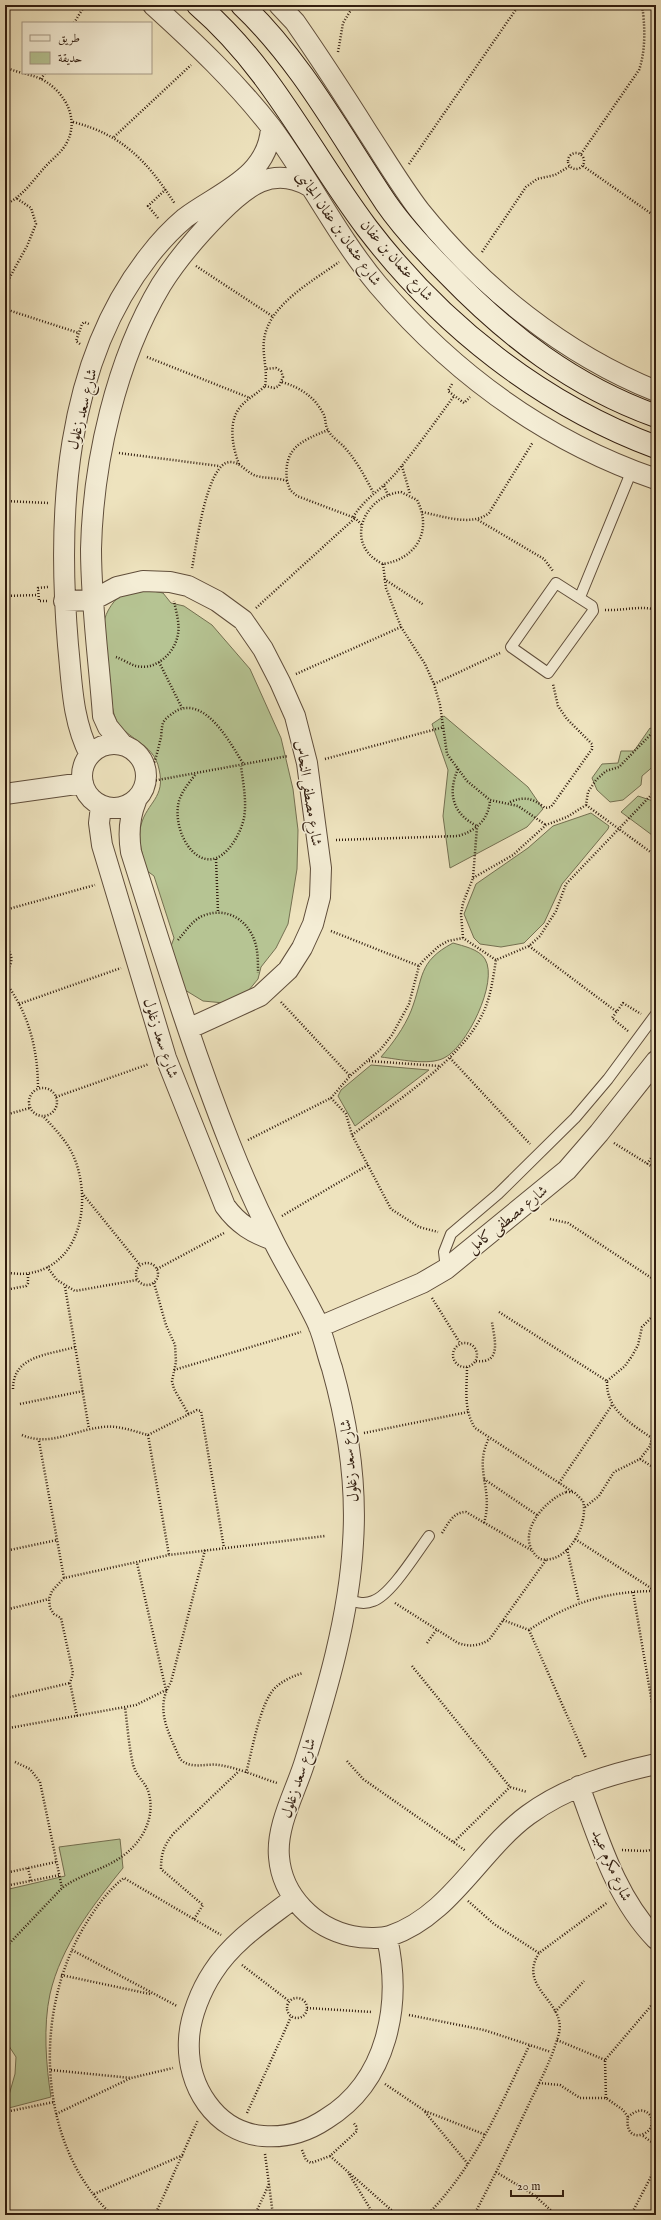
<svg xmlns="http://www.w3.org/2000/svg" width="661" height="2220" viewBox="0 0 661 2220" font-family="'IM FELL English',Amiri,serif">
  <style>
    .green { fill: #b6c493; stroke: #747051 }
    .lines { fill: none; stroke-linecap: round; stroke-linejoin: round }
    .lane-casing { stroke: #604e3b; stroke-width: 12 }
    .street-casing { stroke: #604e3b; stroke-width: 22 }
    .secondary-casing { stroke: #311d0f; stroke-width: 24 }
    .path { stroke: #311d0f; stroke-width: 2.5; stroke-dasharray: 1 2; stroke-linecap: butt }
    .lane { stroke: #f4edd5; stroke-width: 10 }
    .street { stroke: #f4edd5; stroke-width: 20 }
    .secondary { stroke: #f4edd5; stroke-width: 22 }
    .labels { text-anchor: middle; stroke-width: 3; stroke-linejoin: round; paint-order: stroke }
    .street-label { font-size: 15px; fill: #311d0f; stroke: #f4edd5 }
  </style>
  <rect width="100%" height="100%" fill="#eee3be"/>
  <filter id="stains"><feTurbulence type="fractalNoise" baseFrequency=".005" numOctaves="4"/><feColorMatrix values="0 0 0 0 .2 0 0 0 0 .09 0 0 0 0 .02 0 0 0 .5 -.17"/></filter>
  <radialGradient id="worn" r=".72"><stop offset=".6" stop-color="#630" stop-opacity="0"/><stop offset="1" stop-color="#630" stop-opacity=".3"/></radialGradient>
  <!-- green -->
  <path class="green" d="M148 590 163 593 171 603 184 606 212 625 250 669 281 738 293 789 298 830 297 869 288 924 276 948 261 967 258 979 244 996 224 1003 203 1001 185 990 171 946 174 938 154 876 146 870C143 856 137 839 141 825 147 802 166 798 159 769 154 742 123 739 115 717 110 705 102 634 104 623 105 612 115 598 124 593 130 590 142 591 148 590Z
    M444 716 528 787 543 809 527 827 450 868 443 816 448 770 432 724Z
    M650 728 656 731V764L642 776 641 785 623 800 610 802 597 790 592 778 602 764 618 763 621 751H634Z
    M638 796 656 802V838L621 812Z
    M591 813 609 826 608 829 562 884 544 923 524 943 501 947 480 944 474 938 464 914 476 884 528 848 553 826Z
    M453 943C463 946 479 949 485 959 499 982 466 1048 444 1058 429 1066 398 1059 381 1057 393 1043 404 1028 411 1011 424 978 417 962 453 943Z
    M371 1065 429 1070 355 1126 338 1096 341 1090Z
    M120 1839 123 1868C93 1905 61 1946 50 1994 43 2026 46 2066 51 2097L5 2109 15 2074 16 2057 5 2040V1890L65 1876 59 1847Z"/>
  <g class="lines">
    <!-- lane casing -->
    <g class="lane-casing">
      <path id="lane" d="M556 583 592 606 593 611 548 673 511 647Z
        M580 597 632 470
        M446 1269 444 1252 451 1234 498 1194 575 1118 608 1079 656 1014
        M346 1599C355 1602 364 1605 373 1601 391 1595 417 1552 429 1536"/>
    </g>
    <!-- street casing -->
    <g class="street-casing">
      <path id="street" d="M153 5C195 43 236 82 271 127 309 178 337 236 378 285 453 373 546 441 656 479
        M279 5 295 22C320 58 344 95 368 133 385 159 401 186 420 211 482 288 564 354 656 391
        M64 601 93 600 117 587 143 581 170 582 188 586 217 601 243 620 263 649 280 682 295 716 307 763 321 868 320 897 313 924 302 948 288 970 260 996 188 1029
        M82 776a32 32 0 1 1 64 0a32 32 0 1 1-64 0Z
        M123 745 108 727 103 716C99 661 91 605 91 549 93 462 116 360 161 285 178 258 198 235 220 213 246 187 272 165 309 186
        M90 755C72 720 72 683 68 645 57 514 64 364 149 256 159 243 172 229 185 218 220 192 268 177 271 128
        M5 794 83 783
        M136 801C129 818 128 833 131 852 162 950 192 1048 230 1144 243 1177 258 1210 274 1242 288 1270 305 1296 318 1324 324 1338 327 1354 332 1368 348 1425 357 1484 353 1543 349 1617 327 1691 305 1761 296 1791 276 1825 279 1857 282 1896 314 1928 352 1936 362 1938 381 1939 390 1936 450 1916 480 1850 528 1815 566 1787 611 1774 656 1764
        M101 806 99 823 102 845 166 1058 225 1206C238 1224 253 1233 273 1240
        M319 1327 422 1283 446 1269 567 1170 599 1133 656 1061
        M579 1786C599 1839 615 1897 656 1939
        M293 1899C264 1921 233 1941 213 1972 201 1990 190 2017 189 2039 186 2085 215 2132 263 2136 286 2138 308 2131 326 2119 388 2081 402 2004 387 1938"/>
    </g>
    <!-- secondary casing -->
    <g class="secondary-casing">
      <path id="secondary" d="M198 5C273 70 309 151 367 228 441 325 541 404 656 447
        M242 5C302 62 341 136 386 203 404 229 426 252 448 274 508 336 573 386 656 416"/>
    </g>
    <!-- path -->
    <path class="path" d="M74 23 85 5
      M338 52 343 23 354 5
      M5 67C17 73 32 74 43 80 66 93 80 120 66 144 61 153 52 159 45 167 34 179 21 199 5 204
      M41 79 45 73
      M73 122C123 135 147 161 175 204
      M114 137 191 65
      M568 161a8 8 0 1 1 16 0a8 8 0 1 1-16 0Z
      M581 154 639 70C646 50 645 25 642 5
      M409 164 519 5
      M583 166 656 217
      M158 218 148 206 166 189
      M482 252 526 187 537 179 555 175 570 166
      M196 266 272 316
      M5 286 27 246 36 224 31 208 16 198
      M5 309 79 333
      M80 344 76 341 82 324 84 322 89 324
      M147 357 250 398
      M282 382C301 388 315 397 324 415 326 420 325 426 328 430 331 437 340 442 345 448 357 461 365 477 373 492
      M452 384 448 391 464 403 470 397
      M265 386 274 388 279 386 283 377 281 371 276 368 265 369
      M119 453 219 466
      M239 464C232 446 227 419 243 404 250 397 258 393 265 386 268 371 262 355 264 340 268 305 313 281 339 262
      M402 466 410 494
      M287 481C283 448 301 441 328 430
      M384 486 388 495
      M401 492 417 500C433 531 416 559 383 564 343 545 363 496 401 492Z
      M5 501 48 503
      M422 512C442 516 472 527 489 513L533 442
      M353 517C366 497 380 491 395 474 416 449 435 422 454 396
      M478 520 544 559 553 571
      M383 564 386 588 401 627 425 664 434 684 440 705 447 754 467 781 490 800 518 806 546 825
      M192 568C196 549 206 463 230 462 240 462 245 471 254 475 264 479 276 477 287 481L290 490 297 496 355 518 362 525
      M384 579 424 605
      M5 596 38 595
      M47 601H39L38 588 48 587
      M256 608 355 518
      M605 610C623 611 640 605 656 610
      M116 657C122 659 129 664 136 666 156 671 175 653 178 634 180 624 176 611 174 601
      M159 662 182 708
      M296 674 401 627
      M434 684 500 653
      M652 735 656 739
      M325 759 444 727
      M458 769C447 794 453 814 477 826
      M195 775C189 783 182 791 179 801 170 834 204 886 233 843 238 836 242 827 244 818 247 801 243 783 241 766
      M147 782C152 769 157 756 160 741 162 736 161 729 163 723 165 718 172 714 176 711 206 695 232 746 244 765
      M147 782 288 756
      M510 802C524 796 533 798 545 808L551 807 592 749V744L567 719 558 706 553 684
      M586 805 656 856
      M336 840 458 836C476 831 489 819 490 800
      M216 859 218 912
      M473 878 513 855 546 825 567 817 586 805 588 792 596 780 606 771 619 767 656 729
      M5 910 95 885
      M331 931 419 966
      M463 938 461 914 463 903 473 878 477 827
      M178 940C186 931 193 919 205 915 227 907 248 920 255 942 258 951 258 963 258 973
      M529 946 617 1012
      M5 947C13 954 14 964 5 971
      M5 982C29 1013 38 1050 38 1089
      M281 1002 350 1076
      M19 1004 121 968
      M628 1031 612 1018 623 1003 641 1014
      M450 1058 530 1144
      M369 1061 439 1066
      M29 1102a14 14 0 1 1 28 0a14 14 0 1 1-28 0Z
      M56 1097 149 1064
      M331 1098 346 1114 352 1135 391 1209 419 1227 438 1232
      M5 1115 30 1108
      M352 1135C393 1103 461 1061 483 1013 491 996 493 978 496 960L529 946 540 936 556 911 566 884 656 790
      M248 1140 331 1098 350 1076 381 1049 392 1035 409 1004 419 966 423 961 439 946 448 941 463 938 496 960
      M614 1143 656 1169
      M647 1164 656 1151
      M82 1193 140 1265
      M282 1216 368 1165
      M550 1219 568 1223 656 1281
      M136 1274a11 11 0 1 1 22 0a11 11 0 1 1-22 0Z
      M47 1267 57 1280 75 1291 137 1280
      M157 1269 224 1233
      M5 1273C13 1273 22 1275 30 1273 83 1264 92 1197 73 1155 66 1140 54 1128 43 1116
      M154 1283 166 1325 175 1345 176 1362 172 1381 174 1389 189 1415
      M65 1287 89 1429
      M5 1290 26 1286 28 1283V1274
      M432 1298 460 1343
      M499 1312 607 1381C606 1412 634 1425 656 1441
      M453 1355a12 12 0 1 1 24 0a12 12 0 1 1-24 0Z
      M476 1361C503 1364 494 1338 492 1322
      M467 1367C467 1388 463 1409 475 1428L573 1492
      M174 1370 301 1332
      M607 1381 625 1366 632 1356 638 1345 642 1327 656 1313
      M13 1389C13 1355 49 1355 75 1347
      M20 1404 83 1391
      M364 1433 468 1412
      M22 1435C50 1447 74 1430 103 1427 118 1425 133 1431 148 1435L197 1410 201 1411 224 1548
      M148 1435 169 1555
      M39 1441 64 1578
      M640 1459 656 1469
      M484 1479 537 1515
      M559 1483 612 1405
      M566 1492H574L583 1501C589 1524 568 1565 540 1559 512 1538 543 1501 566 1492Z
      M585 1507 599 1496 614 1472 640 1459 650 1446 652 1438
      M484 1523C494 1488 473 1470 489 1438
      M442 1533C448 1524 453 1512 466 1512L531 1550
      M575 1539 654 1590
      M567 1549 579 1602
      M205 1550 171 1682C154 1709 169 1733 180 1759 191 1770 206 1763 219 1765 239 1768 258 1777 277 1783
      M5 1551 57 1540
      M633 1592 656 1726
      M395 1603 458 1643C470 1647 478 1646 489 1640L546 1560
      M5 1610 49 1599
      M503 1620 529 1630C569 1603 607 1591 656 1591
      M529 1630 586 1758
      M427 1643 437 1629
      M412 1666 510 1787 527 1792
      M5 1701 10 1697 70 1683
      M77 1716 70 1683 73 1673 61 1618 54 1614 50 1608 49 1599 52 1591 64 1578 169 1555 325 1536
      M9 1728 136 1705 166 1690 137 1563
      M347 1761 363 1779 466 1851
      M15 1762 30 1769 40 1782 62 1888
      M246 1773C252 1752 260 1701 276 1687 284 1680 293 1676 303 1673
      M454 1842 510 1787
      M622 1850 645 1851 656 1849
      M28 1868 31 1881
      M5 1873 56 1862
      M5 1886 60 1875
      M468 1901 494 1924 539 1953
      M194 1919 203 1905 161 1869C161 1853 164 1845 174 1833L239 1771
      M5 1948 62 1888C81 1874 106 1869 124 1855 143 1841 155 1817 149 1794 147 1784 139 1779 135 1770 130 1759 127 1722 125 1707
      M72 1950 177 2006
      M242 1965 289 2001
      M61 1975 150 1994
      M287 2008a10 10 0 1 1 20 0a10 10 0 1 1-20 0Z
      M307 2008 372 2012
      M555 2012 584 1981
      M409 2015 484 2030 551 2052
      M557 2040 605 2060
      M5 2048 9 2064 5 2087
      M51 2070 131 2078 173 2068
      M539 2083 560 2085 580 2098H606L623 2110 628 2117C623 2148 661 2134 650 2115 643 2107 635 2111 628 2117
      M385 2084 425 2111 486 2135
      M606 2098 605 2060 656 2000
      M5 2112 54 2102
      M425 2112 468 2164
      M247 2113 291 2017
      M56 2114 131 2078
      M643 2136 656 2145
      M302 2150 306 2160 311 2163 330 2156 357 2131 356 2126 353 2122
      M265 2154 273 2215
      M330 2156 397 2215
      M496 2172 534 2195 556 2215
      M349 2174 374 2215
      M94 2194 183 2155
      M112 2215C35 2143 33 2007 87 1922 97 1906 109 1889 124 1878L221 1935
      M155 2215 198 2120
      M255 2215 269 2184
      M427 2215C475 2167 501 2104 530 2044
      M474 2215C493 2179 511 2142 528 2106 539 2083 553 2057 559 2033 566 2001 517 1988 539 1953L608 1902
      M631 2215 656 2167"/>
    <!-- lane -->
    <use href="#lane" class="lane"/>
    <!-- street -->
    <use href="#street" class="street"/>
    <!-- secondary -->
    <use href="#secondary" class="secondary"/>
  </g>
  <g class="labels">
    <!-- street labels -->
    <g class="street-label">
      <text transform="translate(339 228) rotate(55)" y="5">شارع عثمان بن عفان الجانبى</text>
      <text transform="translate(397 260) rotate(49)" y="5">شارع عثمان بن عفان</text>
      <text transform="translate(82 409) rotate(-76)" y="5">شارع سعد زغلول</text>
      <text transform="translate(309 793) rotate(81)" y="5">شارع مصطفى النحاس</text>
      <text transform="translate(161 1038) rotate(72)" y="5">شارع سعد زغلول</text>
      <text transform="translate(507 1219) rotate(-39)" y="5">شارع مصطفى كامل</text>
      <text transform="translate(349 1461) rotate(-96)" y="5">شارع سعد زغلول</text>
      <text transform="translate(298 1778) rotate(-72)" y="5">شارع سعد زغلول</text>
      <text transform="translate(612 1865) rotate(66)" y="5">شارع مكرم عبيد</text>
    </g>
  </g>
  <!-- margin -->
  <rect width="661" height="2220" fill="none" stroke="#eee3be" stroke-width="20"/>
  <rect x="6" y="6" width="649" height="2208" fill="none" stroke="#311d0f" stroke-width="2"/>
  <rect x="10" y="10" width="641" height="2200" fill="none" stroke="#311d0f"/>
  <!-- legend -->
  <rect x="22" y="22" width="130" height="52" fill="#f4edd5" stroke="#a69a86"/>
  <rect x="30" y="35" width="20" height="6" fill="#f4edd5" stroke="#a69a86"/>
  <text x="58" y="42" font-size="12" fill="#311d0f">طريق</text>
  <rect x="30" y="52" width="20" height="12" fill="#b6c493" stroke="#a69a86"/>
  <text x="58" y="62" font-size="12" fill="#311d0f">حديقة</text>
  <!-- scale -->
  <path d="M511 2190v6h52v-6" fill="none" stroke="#311d0f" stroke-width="2"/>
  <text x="517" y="2190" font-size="12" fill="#311d0f" stroke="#f4edd5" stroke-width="3" paint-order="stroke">20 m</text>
  <rect width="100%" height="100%" filter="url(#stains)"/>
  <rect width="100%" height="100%" fill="url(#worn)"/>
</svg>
